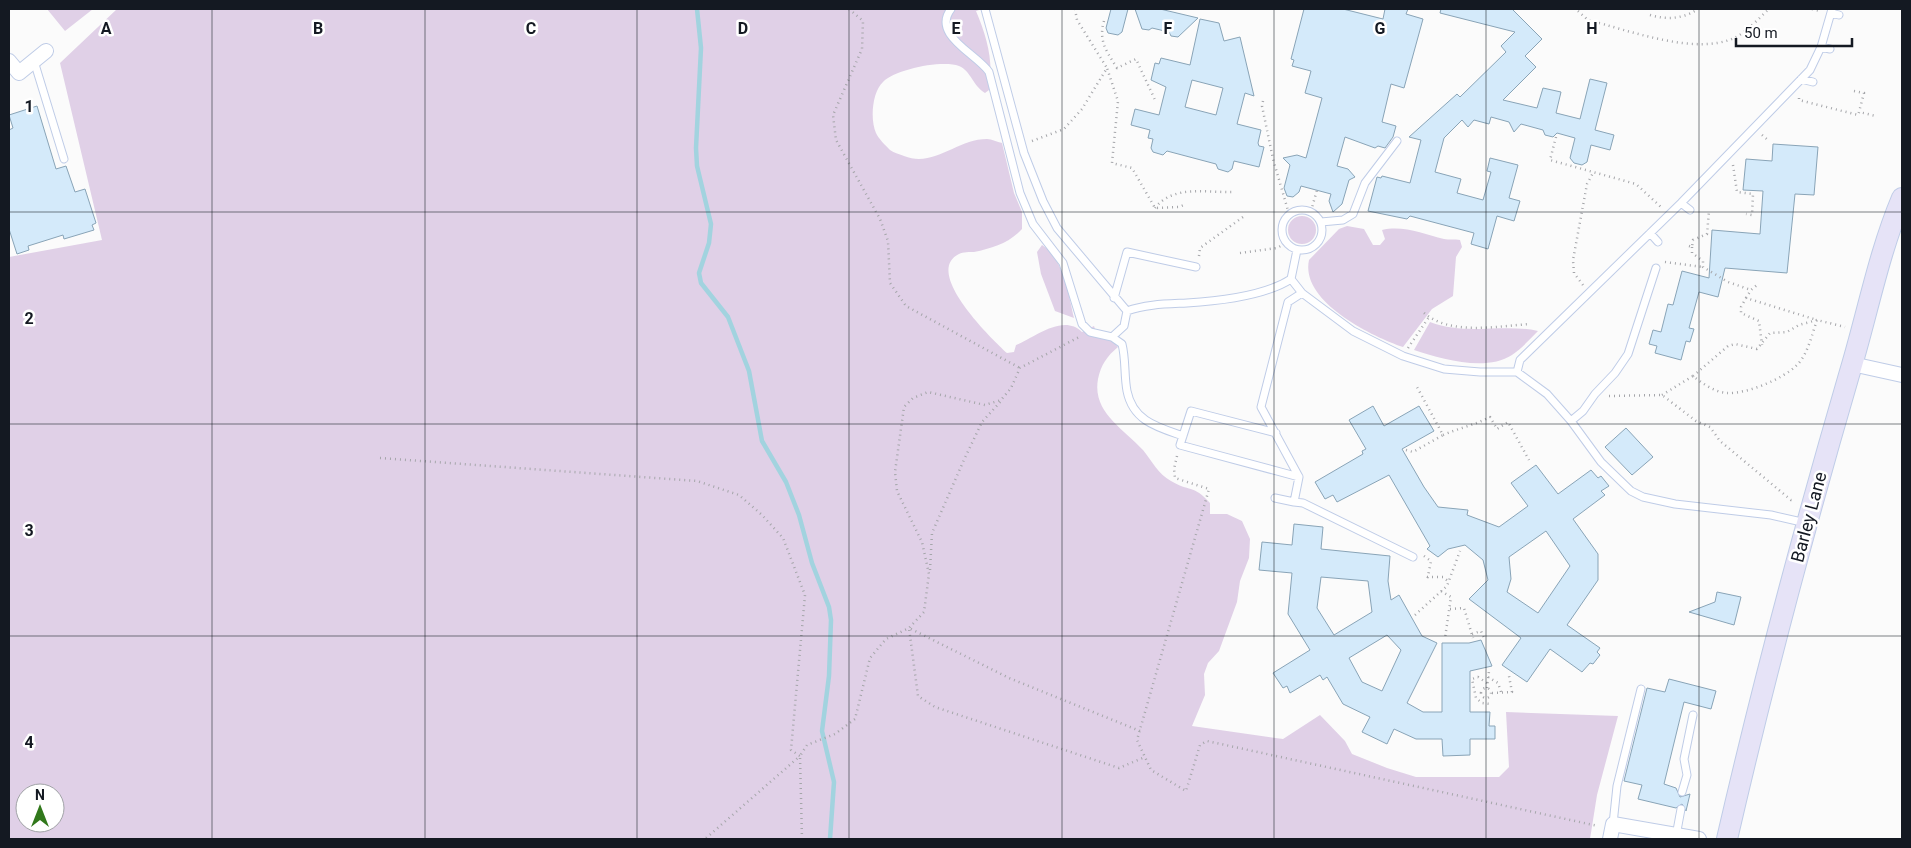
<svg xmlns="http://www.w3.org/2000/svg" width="1911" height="848" viewBox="0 0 1911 848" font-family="Roboto,sans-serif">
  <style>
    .green { fill: #e0d0e7; fill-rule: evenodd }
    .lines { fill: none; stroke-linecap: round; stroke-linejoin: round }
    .stream { stroke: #a2d3df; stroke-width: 4.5 }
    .building { fill: #d4eafa; stroke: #89a4b7; fill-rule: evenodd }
    .lane-casing { stroke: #bfcce7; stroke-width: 9 }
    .street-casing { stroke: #bfcce7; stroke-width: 16 }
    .secondary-casing { stroke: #bfcce7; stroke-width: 22 }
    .path { stroke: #a5a6aa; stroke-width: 2.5; stroke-dasharray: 1 4; stroke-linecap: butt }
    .lane { stroke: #fff; stroke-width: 7 }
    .street { stroke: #fff; stroke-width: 14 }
    .secondary { stroke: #e6e3f7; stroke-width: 20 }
    .grid { fill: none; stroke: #141922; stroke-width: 1; stroke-opacity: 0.55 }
    .labels { text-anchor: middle; stroke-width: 5; stroke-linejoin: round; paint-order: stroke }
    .street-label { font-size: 18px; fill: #141922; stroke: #fff }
    .grid-label { font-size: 16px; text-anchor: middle; font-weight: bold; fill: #141922; stroke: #fff; stroke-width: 5; stroke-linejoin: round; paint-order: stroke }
  </style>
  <rect width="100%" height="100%" fill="#fbfbfb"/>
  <!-- green -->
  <path class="green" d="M47 9H93L65 31Z
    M117 9H982L976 11C987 37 994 62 989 90L985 93C973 86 971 71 959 66 942 60 896 69 883 82 872 92 870 120 876 133 878 138 886 146 890 150 894 153 900 154 904 156 934 168 957 139 987 139 992 139 997 142 1002 143L1014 193 1022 212V229C1009 243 993 248 974 252 970 252 963 252 959 254 922 272 993 340 1007 353L1014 352 1016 345C1034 338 1063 313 1082 332L1094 326 1098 338 1110 339 1118 347C1107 356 1101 365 1098 379 1092 412 1123 428 1143 450 1152 461 1158 474 1171 481 1189 492 1193 484 1210 503V514H1227L1242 521 1250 539 1249 558 1240 581 1237 602 1219 651 1208 663 1204 674 1205 695 1192 726 1283 739 1320 715 1345 741 1352 754 1387 768 1416 777H1499L1509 767 1506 712 1618 716 1597 795 1590 839H9V257L102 240 60 63ZM25 793H55V823H25Z
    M1288 230a14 14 0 1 1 28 0a14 14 0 1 1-28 0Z
    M1347 226 1364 229 1373 245H1380L1385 239 1382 230C1403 225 1424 234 1444 239 1449 240 1455 239 1460 240L1462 247 1456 257 1453 296 1432 309 1403 347C1371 336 1300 301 1309 260L1339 229Z
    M1042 245C1063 257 1069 296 1074 318L1055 311 1041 274 1037 252Z
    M1430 322C1467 336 1501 323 1538 331 1530 339 1522 348 1512 355 1486 372 1441 359 1414 350Z"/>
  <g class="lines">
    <!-- stream -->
    <path class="stream" d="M697 9 701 48 696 148 697 166 711 224 709 243 699 273 701 283 728 317 749 371 762 441 786 482 799 515 812 563 829 607 831 620 829 676 822 731 834 782 830 839"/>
  </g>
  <!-- building -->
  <path class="building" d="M1111 9H1128L1122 32 1118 35 1108 33 1106 28Z
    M1135 9H1160L1198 18 1178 37 1171 36 1169 32 1152 28 1149 30 1142 29Z
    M1304 9H1343L1383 19 1385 9H1408L1406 14 1423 19 1404 88 1391 84 1382 122 1396 126 1393 137 1385 148 1378 146 1375 148 1345 137 1337 166 1348 169 1355 177 1349 180 1342 204 1333 212 1329 201 1331 194 1301 186 1299 192 1293 197 1287 196 1284 188 1290 165 1283 158 1297 155 1306 158 1322 98 1305 93 1311 71 1292 66 1294 60 1291 59Z
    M1441 9H1512L1542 39 1525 56 1536 67 1503 100 1537 108 1543 88 1561 92 1556 113 1580 119 1590 79 1607 83 1595 130 1614 135 1610 150 1591 145 1587 162 1582 165 1574 163 1570 158 1575 138 1557 133 1553 137 1545 135 1543 130 1521 124 1514 132 1509 122 1491 117 1489 124 1474 120 1468 127 1462 120 1444 138 1435 172 1461 179 1457 193 1483 200 1491 172 1487 171 1490 158 1518 165 1509 198 1520 201 1514 221 1497 216 1488 249 1471 244 1474 233 1410 216 1407 219 1368 211 1377 177 1381 178 1382 176 1410 183 1421 140 1409 137 1457 94 1460 97 1506 52 1501 46 1515 32 1440 13Z
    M1200 19 1219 23 1224 41 1240 37 1254 96 1245 93 1237 124 1261 130 1258 143 1259 146 1264 147 1259 167 1234 161 1232 169 1228 172 1218 169 1216 164 1167 151 1163 155 1153 152 1151 148 1153 139 1148 138 1150 130 1131 125 1135 109 1159 115 1166 87 1151 80 1155 63 1159 64 1161 58 1190 65ZM1192 80 1223 88 1216 115 1185 107Z
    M37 106 56 169 66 166 75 192 85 189 96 223 92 225 94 230 64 239 63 235 28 246 29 250 17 254 9 229V130L13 128 9 115Z
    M1773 144 1818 147 1814 195 1795 194 1787 273 1725 268 1718 297 1699 292 1689 328 1694 329 1690 342 1686 341 1681 360 1655 353 1657 346 1649 344 1653 330 1661 332 1668 304 1673 305 1682 271 1709 278 1712 230 1760 234 1763 191 1743 190 1746 159 1772 161Z
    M1373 406 1384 426 1419 406 1434 431 1402 449 1424 487 1438 507 1468 510 1467 515 1499 527 1528 506 1511 483 1536 465 1558 494 1591 470 1598 478 1601 476 1609 486 1601 491 1605 495 1573 519 1598 554V580L1567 625 1600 648 1597 652 1600 655 1593 664 1590 663 1582 672 1550 649 1527 682 1502 665 1521 638 1469 599 1488 580 1483 560 1465 545 1448 549 1438 557 1427 549 1430 546 1389 475 1337 502 1333 495 1325 499 1315 482 1363 454 1362 451 1366 449 1349 420ZM1546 531 1570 566 1538 613 1507 592 1511 579 1509 557Z
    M1626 428 1653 457 1632 475 1605 447Z
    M1294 524 1323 527 1321 549 1390 556 1388 581 1391 600 1399 595 1422 636 1437 643 1407 703 1423 712H1442V643H1469L1481 640 1492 666 1470 671V712H1490L1489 726H1495V739H1470V755L1443 756 1442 739H1416L1394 729 1387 744 1362 732 1370 717 1343 704 1327 677 1323 680 1320 675 1290 693 1287 686 1283 688 1273 673 1310 650 1288 614 1292 573 1259 570 1262 542 1292 545ZM1321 577 1368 581 1372 612 1334 635 1317 608ZM1387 635 1401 650 1382 691 1362 682 1349 658Z
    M1717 592 1741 597 1734 625 1689 612 1715 602Z
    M1669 679 1716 691 1711 709 1684 702 1664 784 1676 788 1680 797 1690 794 1686 811 1682 804 1676 808 1638 799 1642 785 1624 781 1647 688 1665 692Z"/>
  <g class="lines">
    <!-- lane casing -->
    <g class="lane-casing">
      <path id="lane" d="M951 9C931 35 977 54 989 72L1020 193 1033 224 1063 263 1082 324 1090 332 1112 337 1122 344C1126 360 1124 375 1127 391 1133 421 1157 427 1183 436
        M985 9 1024 153 1043 201 1057 228 1127 311 1124 326 1112 337
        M1831 13 1839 15
        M1821 47 1830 49
        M34 61 64 159
        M1801 79 1813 82
        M1681 203 1690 210
        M1282 230a20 20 0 1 1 40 0a20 20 0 1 1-40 0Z
        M1321 222 1343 220 1353 214 1365 183 1397 141
        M1650 233 1658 242
        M1297 250 1291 279 1302 293 1353 331 1403 356 1444 369 1480 372H1517L1547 394 1571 421 1601 462 1631 491 1643 497 1675 504 1771 515 1806 523
        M1114 298 1127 252 1196 267
        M1127 311C1146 304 1167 304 1187 303 1219 301 1265 296 1291 279
        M1517 372 1520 360 1681 203 1810 70 1821 47 1832 9
        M1571 421 1583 411 1595 394 1615 373 1628 354 1656 268
        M1276 433 1191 411 1180 445 1299 477 1261 407 1288 302 1302 293
        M1299 477 1294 502 1303 503 1413 557
        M1275 498 1294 502
        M1682 792 1687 775 1684 759 1693 715
        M1613 824 1617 786 1641 689
        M1676 836 1681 809"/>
    </g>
    <!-- street casing -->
    <g class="street-casing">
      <path id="street" d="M9 61 19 73 46 51
        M1852 364 1902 375
        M1610 839 1613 824 1699 839"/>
    </g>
    <!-- secondary casing -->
    <g class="secondary-casing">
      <path id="secondary" d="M1727 839C1763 683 1804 529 1849 375 1867 316 1878 255 1902 198"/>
    </g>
    <!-- path -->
    <path class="path" d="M849 9 863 21 862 49 833 115 836 140 880 219 888 241 890 283 906 306 1020 368
      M1075 9 1077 20 1107 68
      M1812 9 1820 11
      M1578 11 1588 20C1628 30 1695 56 1734 38 1747 32 1759 18 1769 9
      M1650 15C1667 20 1683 19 1698 9
      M1104 21C1098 41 1107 52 1117 68L1136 59 1155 100
      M1854 91 1864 93 1859 112
      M1799 98V100L1858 115 1859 112 1876 116
      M1263 101 1262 106 1273 159 1289 214
      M1762 135 1769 141
      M1556 137 1550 160 1636 184 1662 208
      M1032 141 1064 129 1082 109 1107 68 1118 101 1112 163 1132 168 1155 208 1179 207 1186 204
      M1733 165 1737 192 1753 194 1752 215 1746 214
      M1155 208C1174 184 1207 193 1235 192
      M1311 211 1317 190
      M1689 246 1692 247 1693 240 1707 234 1709 211
      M1692 247V253L1703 261V267L1728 282 1751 290
      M1240 253 1277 248 1286 243
      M1199 256 1200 248 1243 217
      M1665 262 1703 267
      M1583 285 1574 273 1573 260 1587 184 1593 173
      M1746 298 1751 290 1757 285
      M1424 313C1451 336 1498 326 1530 324
      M1408 348 1429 317
      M1693 376 1728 346 1735 344 1757 349 1770 333 1787 332 1799 325 1817 320 1746 298 1741 307V313L1759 321 1762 345
      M1662 395 1693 376C1702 383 1714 392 1727 393 1747 394 1783 379 1797 365 1808 354 1812 334 1817 320L1845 327
      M1609 396 1662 395 1696 421 1710 427 1720 441 1791 500H1795
      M1443 435C1459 428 1475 425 1490 417L1497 429 1508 422 1529 460
      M1406 450 1413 452 1443 435 1417 387
      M1177 456 1174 469 1175 478 1209 489 1137 740 1151 770 1186 791 1200 745 1207 741 1598 826
      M380 458 697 481 739 495 762 515 783 538 805 595 791 750 800 756 705 839
      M1424 556 1431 561 1427 581
      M930 570 932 533 963 462 982 422 1001 401
      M1427 577H1443L1449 582
      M1441 591 1451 597 1445 638
      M1450 609 1464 608 1473 638
      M1415 615 1447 586 1460 551
      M1472 634 1481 631 1485 640
      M1488 677 1498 683 1501 692
      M1487 683 1478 677 1472 679 1476 698 1482 703 1490 704
      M1481 693a5 5 0 1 1 10 0a5 5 0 1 1-10 0Z
      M1487 688 1489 671
      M1492 693 1512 692 1509 676
      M1140 731 1009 678 909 628 918 696 935 707 1119 768 1145 757
      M802 839 800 756 807 745 835 734 855 719 870 658 886 639 909 628 924 612 929 574 922 542 897 491 895 472 904 407 913 398 928 392 985 405 1001 400 1011 388 1020 368 1081 336"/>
    <!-- lane -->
    <use href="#lane" class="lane"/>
    <!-- street -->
    <use href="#street" class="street"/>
    <!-- secondary -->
    <use href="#secondary" class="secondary"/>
  </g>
  <!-- grid -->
  <path class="grid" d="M212 9V839M425 9V839M637 9V839M849 9V839M1062 9V839M1274 9V839M1486 9V839M1699 9V839M9 212H1902M9 424H1902M9 636H1902"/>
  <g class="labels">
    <!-- street labels -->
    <g class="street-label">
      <text transform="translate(1809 517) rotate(-75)" y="6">Barley Lane</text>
    </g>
  </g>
  <g class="grid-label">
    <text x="106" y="34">A</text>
    <text x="318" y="34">B</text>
    <text x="531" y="34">C</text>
    <text x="743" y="34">D</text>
    <text x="956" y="34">E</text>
    <text x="1168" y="34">F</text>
    <text x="1380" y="34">G</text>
    <text x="1592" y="34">H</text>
    <text x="29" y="112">1</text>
    <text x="29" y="324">2</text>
    <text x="29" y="536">3</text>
    <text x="29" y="748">4</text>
  </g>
  <!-- border -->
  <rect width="1911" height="848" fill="none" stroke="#141922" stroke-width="20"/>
  <!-- north arrow -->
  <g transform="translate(40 808)"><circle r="24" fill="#ffffff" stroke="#a1a3a7"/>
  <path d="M0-4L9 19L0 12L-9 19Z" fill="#31781b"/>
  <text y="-8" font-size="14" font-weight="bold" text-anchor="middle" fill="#141922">N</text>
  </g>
  <!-- scale -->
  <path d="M1736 38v8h116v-8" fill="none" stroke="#141922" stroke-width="2.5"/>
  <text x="1744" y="38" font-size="15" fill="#141922" stroke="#ffffff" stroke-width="4" paint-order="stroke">50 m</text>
</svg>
